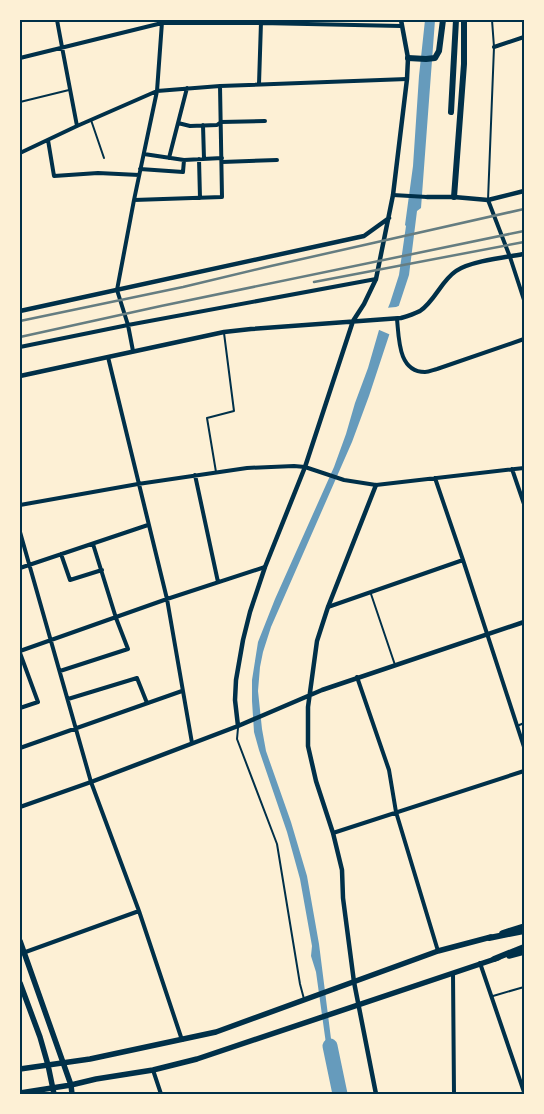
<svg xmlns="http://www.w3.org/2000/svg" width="544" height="1114" viewBox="0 0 544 1114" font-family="Montserrat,sans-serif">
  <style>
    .water { fill: #669bbc }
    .pier { fill: #fdf0d5 }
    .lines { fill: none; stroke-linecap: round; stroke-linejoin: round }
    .river { stroke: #669bbc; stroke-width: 15 }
    .service { stroke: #003049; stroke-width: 2 }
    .minor { stroke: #003049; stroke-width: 4 }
    .tertiary { stroke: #003049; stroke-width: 4.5 }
    .primary { stroke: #003049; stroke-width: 5.5 }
    .trunk { stroke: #003049; stroke-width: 5.5 }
    .motorway { stroke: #003049; stroke-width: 6 }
    .rail { stroke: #657d81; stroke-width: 2.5 }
    .neatline { fill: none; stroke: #003049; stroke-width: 2 }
  </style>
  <rect width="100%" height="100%" fill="#fdf0d5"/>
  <!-- water -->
  <path class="water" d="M425 20H435L421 208 417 211 409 275 369 396 352 442 271 627 263 652 260 667 258 691 262 729 266 751 291 822 307 876 319 944 338 1094H333L316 972 311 956 312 946 300 879 287 832 259 750 254 732 252 701V680L258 642 275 599 334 467 346 434 355 403 368 368 379 330 390 303 399 275 406 226 405 225 413 166 419 76Z"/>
  <!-- pier -->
  <path class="pier" d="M401 305 391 335 377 329 385 308 396 307Z"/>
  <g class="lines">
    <!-- river -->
    <path class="river" d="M330 1046 340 1094"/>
    <!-- service -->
    <path class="service" d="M20 102 69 90
      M91 120 104 158
      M488 200 494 47 492 20
      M216 472 207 418 234 411 224 333
      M371 594 395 665
      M517 726 524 723
      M238 728 237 739 277 844 300 984 304 999
      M493 996 524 987"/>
    <!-- minor -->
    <path class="minor" d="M57 20 62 47 77 126
      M494 47 524 37
      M20 58 162 23H261L401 26
      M259 84 261 22
      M178 123 190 126 217 125 221 122 265 121
      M203 125 204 159
      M48 140 54 176 98 173 139 175
      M20 153 77 126 157 91 220 86 407 79
      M144 154 184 160 222 158
      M169 158 187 88
      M199 159 200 198
      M222 162 277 160
      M140 169 183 172 184 160
      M393 195 427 197
      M134 200 222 197 220 86
      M488 200 510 257 524 300
      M397 319C399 338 398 372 425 372 429 372 433 370 437 369L524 339
      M20 347 128 325 376 279
      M133 351 128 325 117 290 134 200 157 91 162 22
      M108 357 167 599 192 743
      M512 469 524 504
      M195 475 218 582
      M435 478 463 560 524 747
      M20 505 138 484 247 468 294 466 305 467 344 480 376 485 524 468
      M20 532 91 782 139 911 182 1040
      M61 554 70 580 102 570
      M20 568 148 525
      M328 607 463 560
      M20 651 167 599 265 567
      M20 653 38 702 20 708
      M60 671 128 649 116 618 93 544
      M357 677 389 770 396 812 438 951
      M68 699 137 678 147 703
      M20 748 182 691
      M333 833 524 771
      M20 954 139 911
      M480 963 524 1092
      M453 973 454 1094
      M153 1070 161 1094"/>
    <!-- tertiary -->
    <path class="tertiary" d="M427 197H454L488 200 524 191
      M20 311 364 236 389 218
      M20 376 224 332 251 329 401 318C408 316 414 314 420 311 435 301 441 281 456 271 470 261 507 257 524 254
      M238 726 235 700 236 680 243 640 250 612 265 567 305 467 353 321 364 304 376 279 393 195 407 79 408 58 401 20
      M20 807 91 782 238 726 322 690 524 622
      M376 1094 354 982 343 898 342 870 333 833 316 781 308 746V707L317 641 328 607 376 485"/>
    <!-- primary -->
    <path class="primary" d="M502 933 524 926
      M509 956 524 952
      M54 1094 48 1065 90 1059 216 1032 438 951 491 937
      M72 1094 71 1085 96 1079 153 1070 197 1059 498 958"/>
    <!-- trunk -->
    <path class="trunk" d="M20 941 71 1085 20 1093
      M20 983 40 1037 48 1065 20 1069"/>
    <!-- motorway -->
    <path class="motorway" d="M408 58 426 59 435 58 439 51 443 20
      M451 112 456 20
      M454 197 464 64V20
      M489 938 524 931
      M494 959 524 947"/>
    <!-- rail -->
    <path class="rail" d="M314 282 524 242
      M20 321 183 287 271 266 524 209
      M20 337 161 306 524 231"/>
  </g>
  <!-- border -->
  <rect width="544" height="1114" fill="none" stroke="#fdf0d5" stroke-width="42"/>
  <rect x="21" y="21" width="502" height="1072" class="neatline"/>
</svg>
